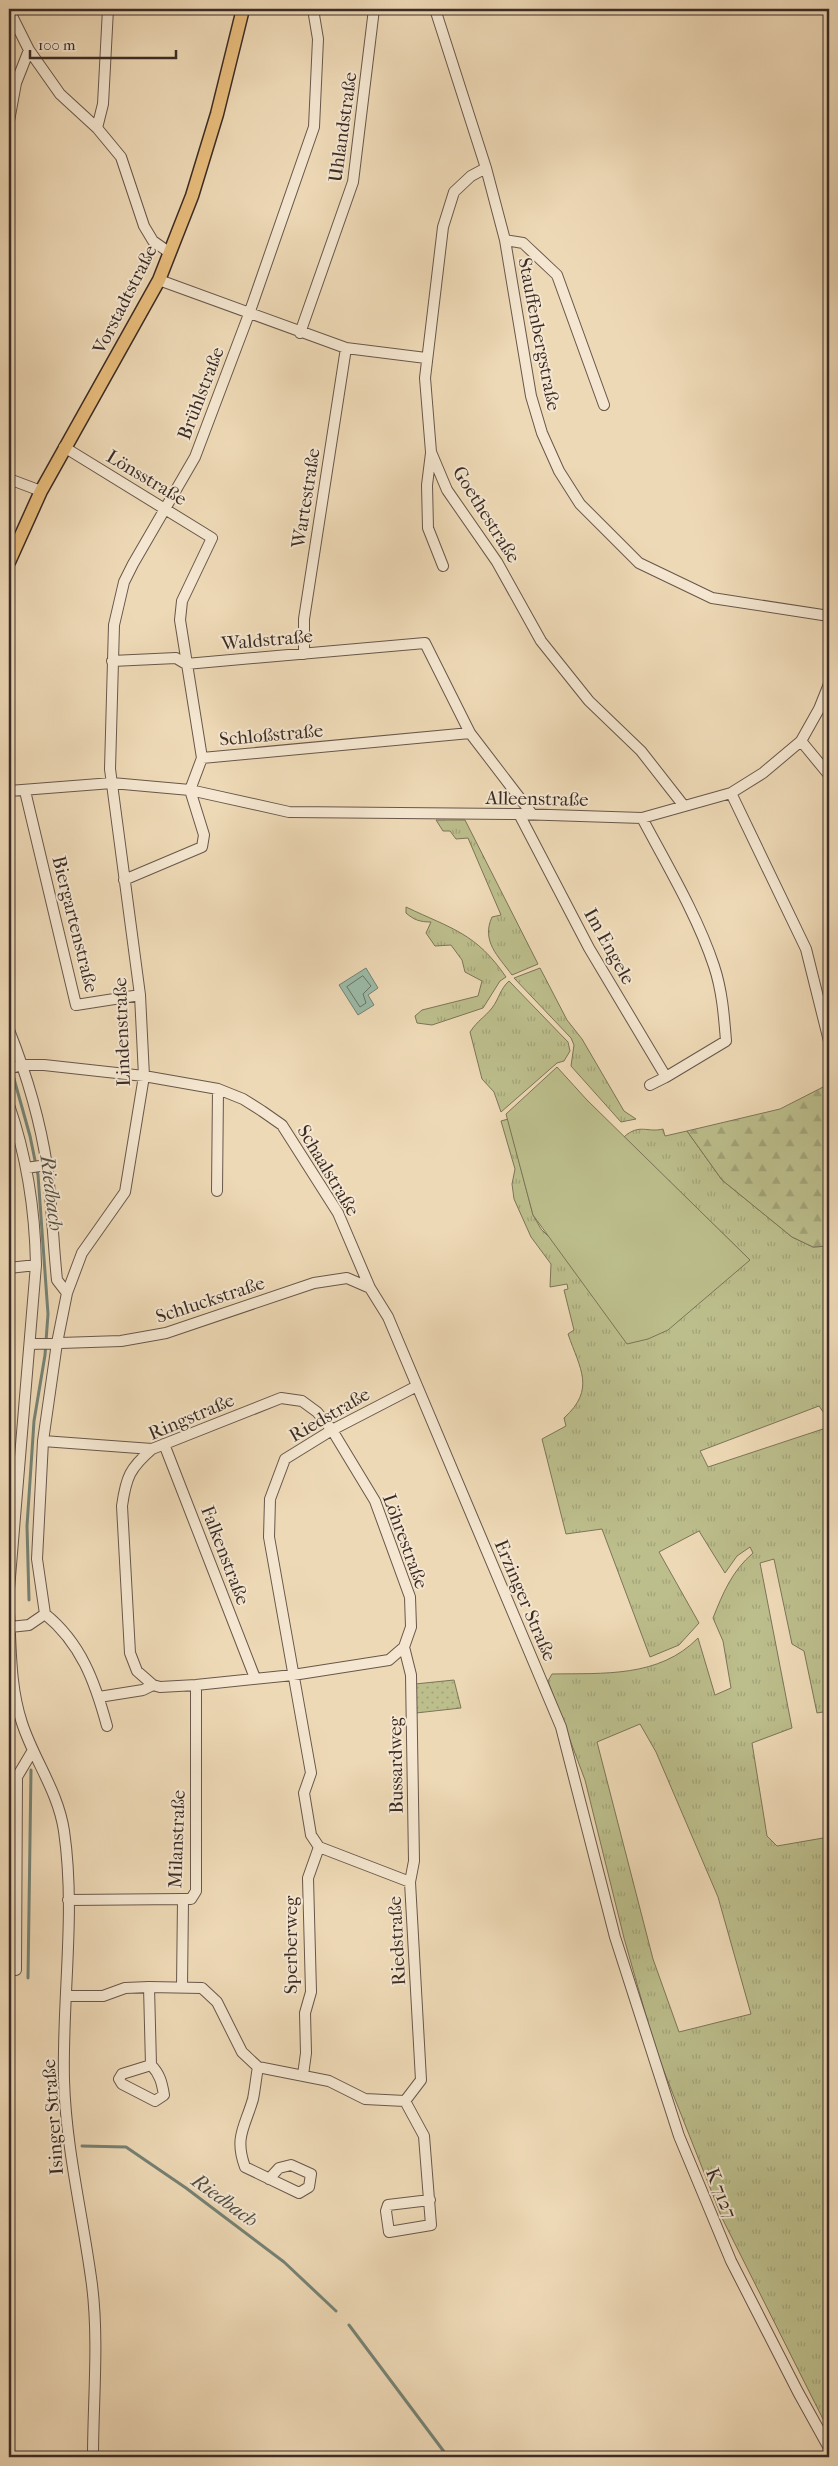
<svg xmlns="http://www.w3.org/2000/svg" width="838" height="2466" viewBox="0 0 838 2466" font-family="'IM FELL French Canon',serif">
  <style>
    .grass { fill: url(#grass-tufts); stroke: #7c7559; fill-rule: evenodd }
    .forest { fill: url(#forest-firs); stroke: #7c7559 }
    .park { fill: url(#park-dots); stroke: #7c7559 }
    .garden { fill: #bcbe8c; stroke: #7c7559 }
    .water { fill: #9bbba8; stroke: #758274 }
    .lines { fill: none; stroke-linecap: round; stroke-linejoin: round }
    .shore { stroke: #6b7467; stroke-width: 1 }
    .stream { stroke: #758274; stroke-width: 3 }
    .minor-casing { stroke: #68574a; stroke-width: 12 }
    .major-casing { stroke: #3b2c26; stroke-width: 15 }
    .minor { stroke: #f4e6d0; stroke-width: 10 }
    .major { stroke: #e7bc7b; stroke-width: 12 }
    .labels { text-anchor: middle; stroke-width: 4; stroke-linejoin: round; paint-order: stroke }
    .street-label { font-size: 19px; fill: #3b2c26; stroke: #f4e6d0 }
    .water-label { font-size: 20px; font-style: italic; fill: #535046; stroke: #f4e6d0 }
  </style>
  <defs>
    <pattern id="grass-tufts" width="24" height="20" patternUnits="userSpaceOnUse" patternTransform="scale(1.25)"><rect width="24" height="20" fill="#bcbe8c"/><path d="M3 7l-1-3M5 7V3M7 7l1-3M15 17l-1-3M17 17v-4M19 17l1-3" fill="none" stroke="#a2a379"/></pattern>
    <pattern id="forest-firs" width="22" height="20" patternUnits="userSpaceOnUse" patternTransform="scale(1.25)"><rect width="22" height="20" fill="#bcbe8c"/><path d="M5 1l3.5 6h-7zM16 11l3.5 6h-7z" fill="#a2a379"/></pattern>
    <pattern id="park-dots" width="8" height="8" patternUnits="userSpaceOnUse" patternTransform="scale(1.25)"><rect width="8" height="8" fill="#bcbe8c"/><path d="M2 2h.1M6 6h.1" fill="none" stroke="#a2a379" stroke-width="1.8" stroke-linecap="round"/></pattern>
  </defs>
  <rect width="100%" height="100%" fill="#eed9b6"/>
  <filter id="stains"><feTurbulence type="fractalNoise" baseFrequency=".004" numOctaves="4"/><feColorMatrix values="0 0 0 0 .2 0 0 0 0 .09 0 0 0 0 .02 0 0 0 .5 -.17"/></filter>
  <radialGradient id="worn" r=".72"><stop offset=".6" stop-color="#630" stop-opacity="0"/><stop offset="1" stop-color="#630" stop-opacity=".3"/></radialGradient>
  <!-- grass -->
  <path class="grass" d="M436 820H465L538 964 512 975C498 956 481 941 492 917L501 915 468 838 456 839 450 831H443Z
    M406 907C452 929 476 933 506 977L500 981 483 1008 432 1025 417 1023 415 1016 422 1010 478 996 482 981 465 972 462 960 451 945 435 946 426 933 431 922C420 922 414 920 406 913Z
    M540 968 567 1020 582 1039 624 1111 636 1119 621 1122 571 1066 574 1045 571 1038 514 978Z
    M509 981 568 1042 570 1051 564 1061 557 1063 501 1112 494 1092 482 1079 470 1032C478 1020 484 1018 492 1008 499 999 500 989 509 981Z
    M508 1119 533 1215 541 1229 552 1240 750 1260 624 1137C639 1123 648 1133 663 1129L665 1136 687 1131 722 1180 792 1237 813 1247 829 1246V1420L819 1406 700 1451 708 1467 829 1427V1711L817 1713 804 1651 792 1644 774 1559 760 1563 792 1728 752 1743 767 1836 777 1846 829 1837V2042L826 2043 829 2077V2431L722 2218 656 2051 624 1938 585 1780 548 1681 552 1674C603 1673 659 1678 698 1638L715 1695 731 1688 723 1641 713 1618C723 1593 732 1571 753 1553L750 1547 737 1556 725 1573 699 1531 659 1552 699 1623 679 1645 650 1657 602 1529 566 1534 542 1439 566 1426 564 1418C596 1389 580 1369 568 1334L574 1330 564 1290 568 1289 567 1284 550 1287 551 1264 531 1237 514 1199 512 1184 515 1169 501 1121ZM640 1724 656 1752 718 1897 751 2014 679 2032 653 1959 597 1742Z"/>
  <!-- forest -->
  <path class="forest" d="M829 1084V1246L813 1247 792 1237 722 1180 687 1131 780 1109Z"/>
  <!-- park -->
  <path class="park" d="M454 1680 461 1708 416 1713 415 1684Z"/>
  <!-- garden -->
  <path class="garden" d="M557 1067 587 1100 750 1260 668 1330 648 1339 627 1344 533 1215 506 1114Z"/>
  <!-- water -->
  <path class="water" d="M366 968 378 988 368 995 374 1005 358 1015 339 985Z"/>
  <g class="lines">
    <!-- shore -->
    <path class="shore" d="M363 976 371 986 363 994 366 1003 360 1007 347 987Z"/>
    <!-- stream -->
    <path class="stream" d="M9 1061 30 1136 38 1175 48 1314 45 1355 34 1421 27 1526 29 1600
      M28 1978 31 1770
      M82 2146 126 2147 186 2188 284 2262 336 2311
      M349 2325 448 2457"/>
    <!-- minor casing -->
    <g class="minor-casing">
      <path id="minor" d="M435 9 486 168 505 240 531 396 542 433 559 471 580 504 639 563 712 598 829 616
        M9 10 29 50 60 94 97 128 121 157 144 226 153 241 170 253
        M9 121 16 83 29 50
        M97 128 103 104 108 9
        M486 168 471 176 454 192 443 227 425 378 431 452 447 490 497 562 541 641 589 701 641 751 684 806
        M505 240 523 243 557 275 604 405
        M159 280 346 348 426 358
        M300 333 353 182 374 9
        M64 447 212 538 182 601 180 620 202 758 190 790
        M431 453 427 485 428 528 443 566
        M9 479 41 491
        M304 654V619L346 348
        M112 661 176 658 186 664 425 643 470 733 532 814
        M801 741 829 775
        M202 758 470 733
        M9 791 112 783 190 790 289 812 519 814 642 818 731 793 763 773 801 741 819 709 829 684
        M25 791 76 1005 140 995
        M731 793 806 949 829 1041
        M519 814 589 948 666 1077 650 1085
        M642 818C667 865 697 915 714 966 722 990 724 1015 726 1041L666 1077
        M124 880 202 847 204 835 190 790
        M9 1030C26 1073 40 1119 47 1166 52 1204 53 1242 57 1280L67 1293
        M9 1068 23 1065H44L144 1076 218 1089 243 1099 262 1111 282 1125 338 1213 370 1288 388 1317 561 1727 615 1937 679 2136 731 2261 798 2392 829 2448
        M9 1105C27 1157 35 1211 36 1265L9 1589
        M26 1168 47 1165
        M217 1191 218 1089
        M9 1268 36 1265
        M30 1344 121 1341 166 1333 314 1283 347 1278 370 1288
        M43 1441 152 1449
        M164 1444 255 1678
        M9 1612C11 1649 10 1687 22 1723 34 1760 58 1791 64 1831 76 1913 62 1997 64 2080 66 2150 83 2216 92 2285 99 2341 93 2401 93 2457
        M45 1614C81 1643 95 1682 107 1726
        M10 1627 29 1625 45 1614 37 1559 43 1441 57 1343 67 1293 82 1253 125 1192 144 1076 140 995 110 769 114 625 124 582 133 564 195 457 249 314 314 127 318 39 313 9
        M404 1647 411 1675 414 1861 410 1882
        M99 1697 143 1690 153 1685 160 1687 196 1685 293 1675 389 1660 404 1647 411 1627 410 1597 375 1501 332 1430 317 1412 302 1401 281 1398 152 1449C130 1468 126 1477 122 1506L130 1653 137 1671 153 1685
        M68 1900 183 1899
        M9 1970H16L17 1777 33 1750
        M149 1987 151 2065C160 2074 162 2083 164 2095L155 2101 122 2084 119 2079 122 2074 151 2065
        M182 1987 183 1899H191L196 1891V1685
        M67 1996H103L125 1988 149 1987 202 1988 217 2002 242 2052 258 2067 329 2081 365 2099 405 2101 421 2080 410 1882 319 1847 311 1835 304 1793 311 1773 269 1537 270 1499 285 1459 332 1430 417 1386
        M258 2067C256 2078 255 2089 253 2099 245 2127 234 2137 245 2167L299 2193 309 2187 311 2174 291 2165 279 2168 269 2179
        M303 2075 306 2053 305 2013 311 1992 308 1878 319 1847
        M405 2101 424 2136 431 2225 389 2232 386 2211 388 2205 430 2200"/>
    </g>
    <!-- major casing -->
    <g class="major-casing">
      <path id="major" d="M9 562 41 491 159 280 192 196 217 114 243 9"/>
    </g>
    <!-- minor -->
    <use href="#minor" class="minor"/>
    <!-- major -->
    <use href="#major" class="major"/>
  </g>
  <g class="labels">
    <!-- street labels -->
    <g class="street-label">
      <text transform="translate(342 127) rotate(-82)" y="7">Uhlandstraße</text>
      <text transform="translate(124 299) rotate(-63)" y="7">Vorstadtstraße</text>
      <text transform="translate(540 334) rotate(79)" y="7">Stauffenbergstraße</text>
      <text transform="translate(200 393) rotate(-69)" y="7">Brühlstraße</text>
      <text transform="translate(147 477) rotate(31)" y="7">Lönsstraße</text>
      <text transform="translate(305 498) rotate(-81)" y="7">Wartestraße</text>
      <text transform="translate(487 514) rotate(58)" y="7">Goethestraße</text>
      <text transform="translate(267 639) rotate(-5)" y="7">Waldstraße</text>
      <text transform="translate(271 734) rotate(-5)" y="7">Schloßstraße</text>
      <text transform="translate(537 798) rotate(1)" y="7">Alleenstraße</text>
      <text transform="translate(76 924) rotate(76)" y="7">Biergartenstraße</text>
      <text transform="translate(610 946) rotate(61)" y="7">Im Engele</text>
      <text transform="translate(121 1032) rotate(-92)" y="7">Lindenstraße</text>
      <text transform="translate(329 1170) rotate(59)" y="7">Schaalstraße</text>
      <text transform="translate(210 1299) rotate(-18)" y="7">Schluckstraße</text>
      <text transform="translate(329 1414) rotate(-30)" y="7">Riedstraße</text>
      <text transform="translate(191 1416) rotate(-23)" y="7">Ringstraße</text>
      <text transform="translate(406 1541) rotate(70)" y="7">Löhrestraße</text>
      <text transform="translate(226 1555) rotate(69)" y="7">Falkenstraße</text>
      <text transform="translate(526 1600) rotate(67)" y="7">Erzinger Straße</text>
      <text transform="translate(395 1765) rotate(-91)" y="7">Bussardweg</text>
      <text transform="translate(176 1839) rotate(-88)" y="7">Milanstraße</text>
      <text transform="translate(396 1941) rotate(-93)" y="7">Riedstraße</text>
      <text transform="translate(290 1945) rotate(-90)" y="7">Sperberweg</text>
      <text transform="translate(52 2117) rotate(-94)" y="7">Isinger Straße</text>
      <text transform="translate(722 2193) rotate(68)" y="7">K 7127</text>
    </g>
    <!-- water labels -->
    <g class="water-label">
      <text transform="translate(52 1193) rotate(83)" y="7">Riedbach</text>
      <text transform="translate(225 2200) rotate(36)" y="7">Riedbach</text>
    </g>
  </g>
  <!-- margin -->
  <rect width="838" height="2466" fill="none" stroke="#eed9b6" stroke-width="30"/>
  <rect x="10" y="10" width="818" height="2446" fill="none" stroke="#3b2c26" stroke-width="2.5"/>
  <rect x="15" y="15" width="808" height="2436" fill="none" stroke="#3b2c26"/>
  <!-- scale -->
  <path d="M30 50v8h146v-8" fill="none" stroke="#3b2c26" stroke-width="2.5"/>
  <text x="38" y="50" font-size="15" fill="#3b2c26" stroke="#f4e6d0" stroke-width="4" paint-order="stroke">100 m</text>
  <rect width="100%" height="100%" filter="url(#stains)"/>
  <rect width="100%" height="100%" fill="url(#worn)"/>
</svg>
